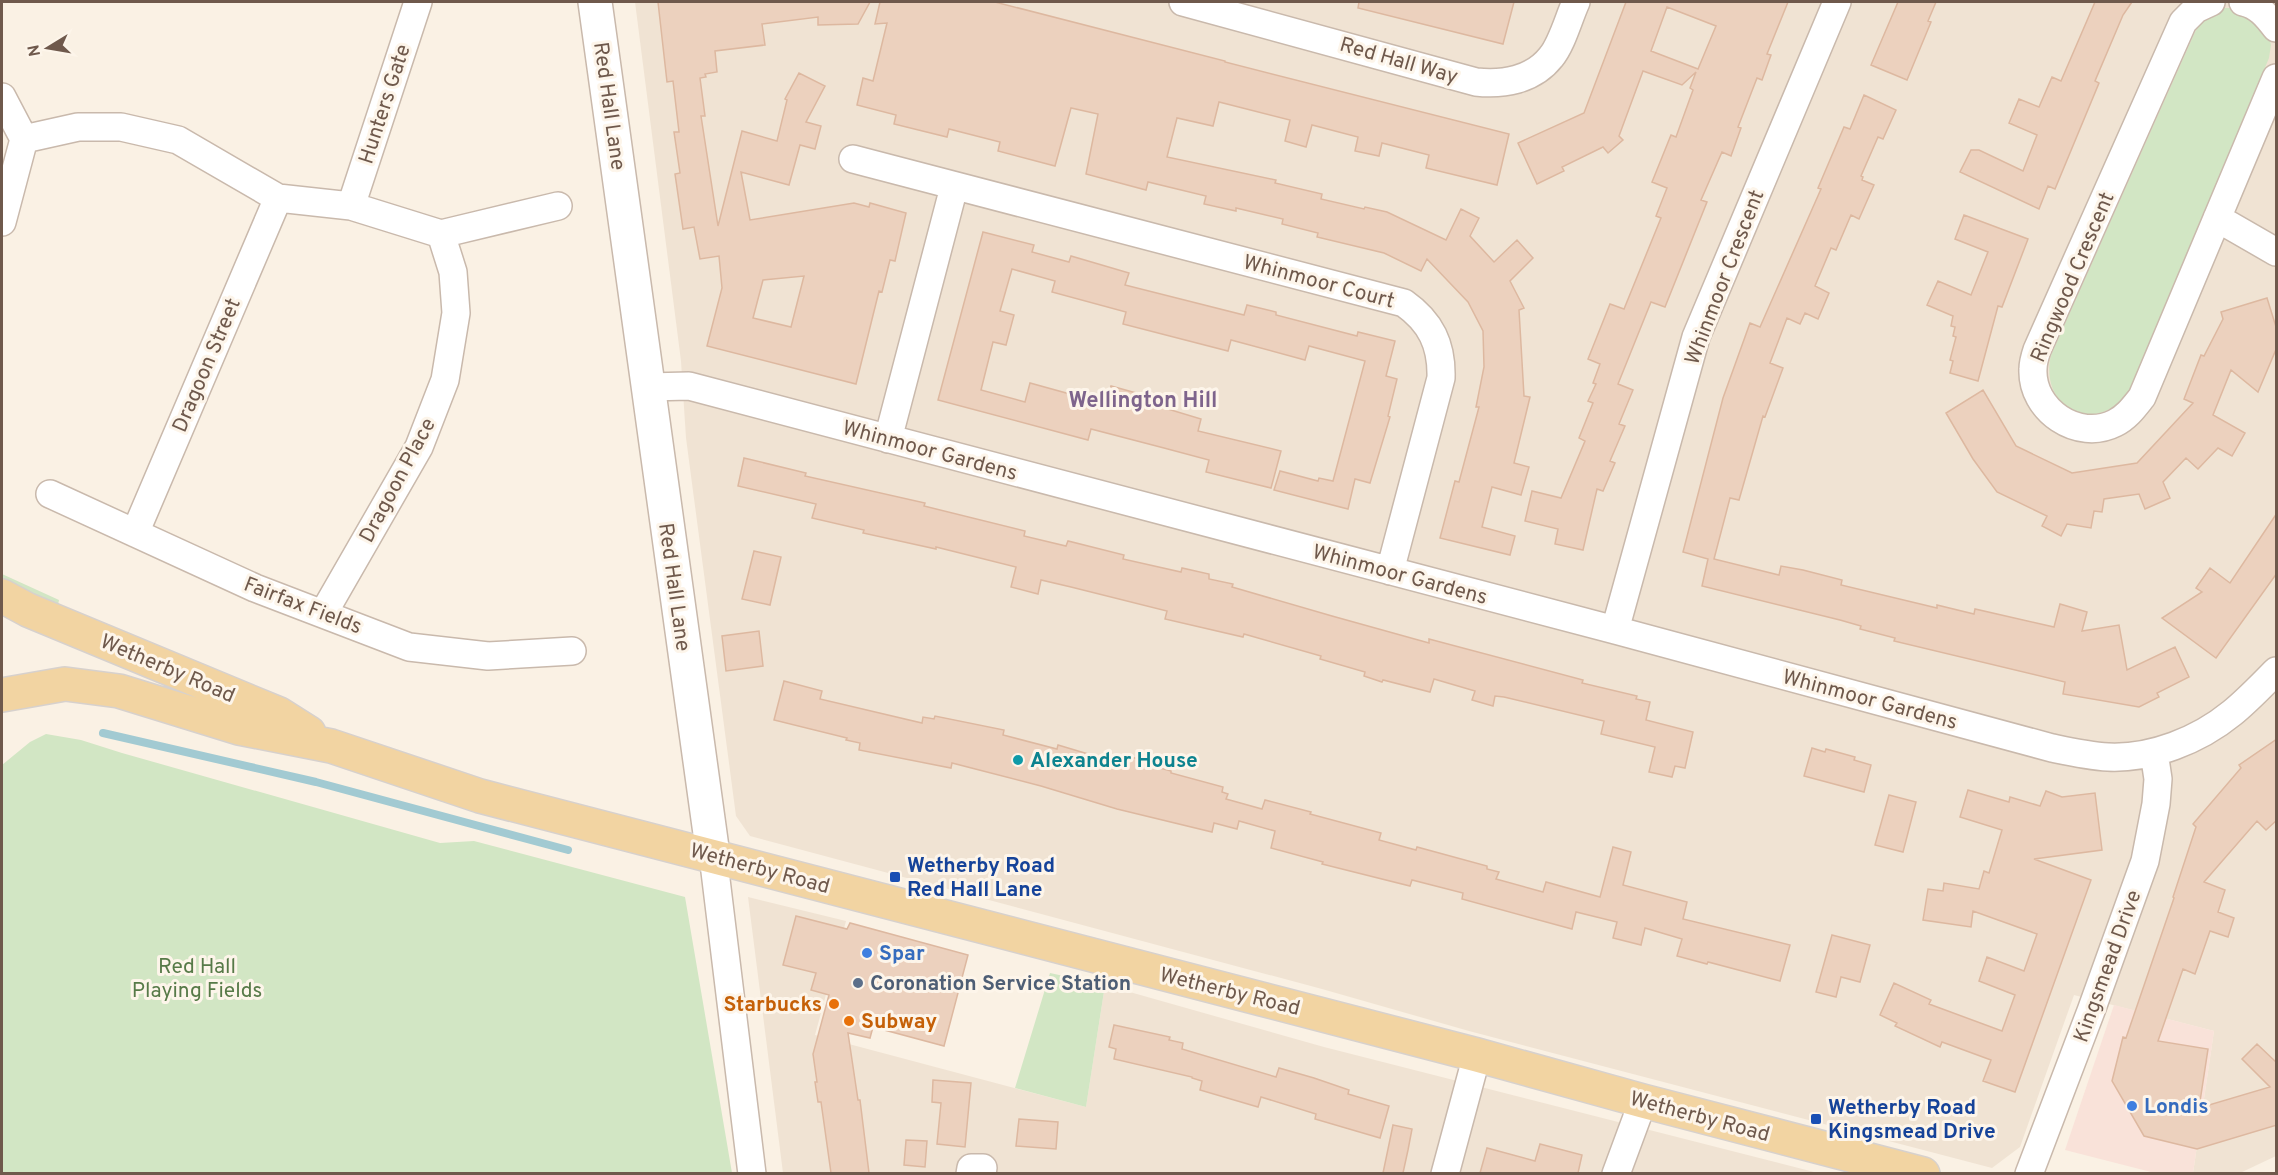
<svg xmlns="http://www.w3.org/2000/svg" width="2278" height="1175" viewBox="0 0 2278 1175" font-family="Overpass,sans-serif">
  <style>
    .residential { fill: #f0e3d3 }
    .commercial { fill: #f9e2d9 }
    .green { fill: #d2e6c4 }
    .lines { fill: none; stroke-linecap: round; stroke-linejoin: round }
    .stream { stroke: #a2cad2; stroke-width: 8 }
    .building { fill: #ecd1be; stroke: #ddb8a0; stroke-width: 1.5; fill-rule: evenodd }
    .minor-casing { stroke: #c9b9ac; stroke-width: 30 }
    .tertiary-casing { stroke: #c9b9ac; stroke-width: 36 }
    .primary-casing { stroke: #d7d1cd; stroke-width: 36 }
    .minor { stroke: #fff; stroke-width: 27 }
    .tertiary { stroke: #fff; stroke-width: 33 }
    .primary { stroke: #f2d4a2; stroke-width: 33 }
    .culture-dot { fill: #0f9aa8; stroke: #fdf5ea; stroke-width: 2 }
    .transit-dot { fill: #1a4fb4; stroke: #fdf5ea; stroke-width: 2 }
    .shop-dot { fill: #3f7fe0; stroke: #fdf5ea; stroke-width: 2 }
    .service-dot { fill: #5c6f8a; stroke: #fdf5ea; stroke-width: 2 }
    .food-dot { fill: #e8710a; stroke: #fdf5ea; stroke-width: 2 }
    .labels { text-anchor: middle; stroke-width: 6; stroke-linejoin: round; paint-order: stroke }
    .street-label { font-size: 21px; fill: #6f594c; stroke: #fdf5ea }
    .culture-label { font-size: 21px; font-weight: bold; fill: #0d838f; stroke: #fdf5ea; text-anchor: start }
    .transit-label { font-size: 21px; font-weight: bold; fill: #164399; stroke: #fdf5ea; text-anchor: start }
    .shop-label { font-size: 21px; font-weight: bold; fill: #366cbe; stroke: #fdf5ea; text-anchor: start }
    .park-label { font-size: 21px; fill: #577a48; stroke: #fdf5ea }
    .service-label { font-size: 21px; font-weight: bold; fill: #4e5e75; stroke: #fdf5ea; text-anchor: start }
    .food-label { font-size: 21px; font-weight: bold; fill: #c56008; stroke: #fdf5ea; text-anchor: end }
    .neighbourhood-label { font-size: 22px; font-weight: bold; fill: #7e648c; stroke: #fdf5ea }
  </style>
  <rect width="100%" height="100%" fill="#faf1e4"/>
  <!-- residential -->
  <path class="residential" d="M635 2H2276V1156L2240 1173H2193L2214 1031 2074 995 2020 1147 1992 1168 1469 1031 1322 989 750 836 736 816 686 438 681 361Z
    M748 897 846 921 815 1035 1086 1107 1105 985 1324 1047 1818 1173H783Z"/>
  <!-- commercial -->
  <path class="commercial" d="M2114 1005 2214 1031 2193 1173H2155L2065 1150Z"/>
  <!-- green -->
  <path class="green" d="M2225 8H2238L2268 32 2271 45 2269 58 2131 388C2100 438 2038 411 2051 355L2195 32C2203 19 2211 13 2225 8Z
    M2 574 59 600 58 605 2 580Z
    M46 734 81 740 122 753 440 843 474 841 685 897 732 1173H2V765L30 742Z
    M1050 973 1105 985 1086 1107 1015 1088Z"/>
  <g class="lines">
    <!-- stream -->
    <path class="stream" d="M103 733 316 782 568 850"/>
  </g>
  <!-- building -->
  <path class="building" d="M658 2H870L858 24 818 25V17L762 24 765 45 715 51 717 72 705 74 706 77 700 78 705 116H701L718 226 742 131 777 141 787 100 785 99 799 73 825 86 806 122 821 126 815 149 800 145 789 185 741 172 750 220 854 203 869 207 870 203 906 213 895 261 890 260 882 292 879 291 856 384 707 346 722 288 719 256 700 259 694 227 683 229 675 174 680 173 674 132H679L673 81 667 82ZM804 276 791 327 753 318 763 280Z
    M880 2H995L1225 61V62L1509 134 1497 185 1426 168 1429 155 1382 143 1379 156 1355 151 1358 137 1312 125 1306 147 1285 141 1290 120 1219 102 1213 126 1177 118 1167 157 1276 180 1275 183 1322 194 1321 199 1364 209 1365 207 1387 212 1446 240 1461 209 1479 218 1470 236 1494 262 1517 240 1533 258 1510 281 1524 308 1519 310 1524 396 1530 397 1514 463 1529 467 1521 495 1492 487 1482 527 1515 536 1510 555 1440 538 1455 481 1459 482 1479 407H1476L1484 367 1483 331 1468 302 1427 259 1421 271 1384 253 1317 237 1318 233 1282 224 1283 219 1236 208V211L1204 204 1206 196 1148 182 1146 190 1086 174 1098 114 1071 108 1055 166 998 151 1000 142 949 129 947 137 894 124 896 115 857 105 863 78 873 81 887 23 875 24Z
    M1359 2H1514L1503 44 1358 8Z
    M1626 2H1788L1767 54 1771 55 1762 80 1757 78 1738 127 1741 128 1731 156 1722 152 1701 200 1707 202 1665 307 1651 302 1618 384 1633 390 1619 424 1625 426 1610 461 1615 463 1603 491 1597 489 1583 550 1555 544 1558 529 1525 521 1532 491 1561 498 1585 441 1579 438 1593 403 1588 401 1596 384 1593 383 1600 364 1588 359 1610 304 1624 309 1661 218 1656 216 1667 188 1652 182 1671 135 1676 137 1693 90 1690 88 1696 72 1682 85 1643 71 1619 136 1623 140 1608 153 1603 147 1562 167 1564 171 1537 184 1518 143 1584 113ZM1667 7 1716 26 1698 69 1651 51Z
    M1898 2H1936L1928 21 1931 22 1907 80 1871 65Z
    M2095 2H2132L2123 15 2095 81 2099 83 2055 189 2048 186 2039 209 1960 172 1971 150H1979L2023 171 2037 135 2009 123 2019 99 2039 107 2052 77 2061 81Z
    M1864 95 1896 110 1883 139 1878 137 1861 176 1863 177 1862 180 1874 185 1859 219 1851 215 1836 250 1831 248 1815 286 1829 293 1818 319 1805 313 1800 324 1787 318 1770 363 1783 368 1765 417 1763 416 1739 500 1730 498 1714 559 1779 575 1781 566 1803 570 1842 580 1841 585 1937 608V605L1974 614 1975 609 2054 627 2060 604 2087 612 2082 631 2119 625 2127 670 2175 647 2189 677 2157 693 2159 697 2139 707 2063 694 2065 682 1894 641 1895 638 1860 629 1861 626 1840 620 1702 586 1708 559 1683 552 1723 398 1750 323 1760 327 1821 189 1818 188 1844 127 1850 129Z
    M1964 215 2028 239 2002 307 1998 306 1978 381 1950 373 1953 361 1950 360 1956 337 1953 336 1955 327 1951 326 1953 316 1927 305 1938 281 1971 295 1988 252 1955 239Z
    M983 232 1034 245 1032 252 1069 262 1071 256 1129 273 1125 285 1244 315 1247 305 1276 312V315L1357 336 1358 332 1395 341 1386 376 1397 379 1388 416 1390 417 1370 483 1355 479 1348 509 1274 490 1280 471 1318 481 1319 478 1333 481 1365 361 1309 346 1305 360 1231 340 1228 351 1123 324 1126 312 1052 292 1055 281 1012 269 1000 311 1014 315 1006 345 993 342 981 390 1025 402 1030 383 1106 404 1111 386 1140 394 1138 400 1201 419 1198 431 1281 451 1271 488 1206 472 1209 460 1164 448 1091 429 1088 440 938 400Z
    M2267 298 2277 330V347L2258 392 2231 370 2213 415 2245 433 2232 456 2218 448 2198 469 2186 458 2163 482 2170 498 2145 509 2139 494 2104 499 2102 512 2094 511 2091 528 2067 524 2061 536 2042 526 2047 516 1997 492 1973 459 1946 413 1983 390 2016 446 2072 473 2137 463 2193 403 2184 399 2201 355 2204 356 2223 319 2221 312Z
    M744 458 806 473 805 476 925 503 924 506 1025 531 1024 536 1066 546 1068 541 1124 555 1123 559 1181 572 1182 568 1209 574V579L1233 584 1232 587 1332 616 1429 643V639L1583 680 1582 683 1637 696 1636 699 1650 702 1646 720 1693 732 1685 768 1675 766 1672 777 1649 772 1655 747 1601 734 1604 721 1504 697 1495 696 1493 706 1472 700 1475 691 1434 679 1430 692 1383 680 1382 682 1364 676 1365 672 1320 659 1321 656 1244 634 1243 637 1165 619 1167 611 1071 587 1041 580 1038 594 1011 587 1016 567 936 547V549L863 533 864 530 812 518 816 504 738 486Z
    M2277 513V573L2216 658 2162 618 2202 592 2196 588 2210 568 2230 583Z
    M754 551 781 557 770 605 742 599Z
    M759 631 763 666 726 671 722 636Z
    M784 681 822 691 820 699 922 723 923 717 934 719 935 716 1004 730 1003 735 1057 749 1058 745 1125 765 1127 756 1161 765 1160 768 1171 771V773L1223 787 1222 792 1228 794 1226 799 1262 809 1265 800 1311 812 1310 814 1381 833 1379 840 1416 850 1417 847 1487 866V869L1499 872 1496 879 1543 892 1546 882 1600 897 1613 847 1631 852 1623 885 1687 902 1683 919 1790 945 1780 981 1708 962 1707 964 1677 956 1682 939 1645 928 1641 945 1613 938 1617 922 1576 912 1572 929 1462 899 1463 893 1412 880 1410 886 1322 864 1323 862 1271 848 1275 831 1239 821 1237 829 1214 823 1212 832 1117 809 1041 786 952 763 951 768 859 750 860 743 846 740 847 738 774 720Z
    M2277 739V820L2266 830 2257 821 2204 882 2225 890 2218 912 2234 918 2228 937 2210 931 2195 974 2183 969 2158 1041 2208 1049 2199 1108 2270 1087 2242 1059 2257 1044 2277 1063V1125L2197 1149 2144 1136 2112 1081 2123 1037 2126 1038 2174 898 2173 897 2196 827 2193 824 2241 768 2239 765Z
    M1812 748 1825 752 1826 749 1855 757 1854 760 1871 765 1864 792 1804 776Z
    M1968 790 2009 802 2010 797 2040 806 2046 791 2062 797 2095 793 2102 850 2034 859 2091 880 2015 1092 1983 1081 1991 1060 1942 1042 1940 1047 1895 1026 1897 1023 1880 1015 1894 983 1931 1000 1929 1004 2002 1031 2015 995 1979 981 1987 957 2024 971 2037 934 1973 911 1971 927 1923 920 1928 889 1943 891 1944 883 1979 889 1984 871 1989 873 2002 830 1960 817Z
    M1889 795 1916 802 1903 852 1875 845Z
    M796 916 847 929 850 923 968 955 944 1046 873 1027 870 1038 848 1033 858 1100H860L869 1173H831L821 1102H818L815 1082H817L813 1054 829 995 811 990 816 973 783 965Z
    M1832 935 1870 945 1860 982 1841 977 1836 997 1816 992Z
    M1114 1025 1170 1037 1169 1040 1183 1043 1182 1049 1276 1077 1279 1068 1314 1078 1349 1090 1348 1094 1389 1106 1380 1138 1315 1119 1316 1114 1261 1097 1258 1107 1200 1090 1202 1081 1192 1078V1077L1114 1059 1116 1049 1109 1047Z
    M933 1080 971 1083 965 1147 937 1144 941 1103 932 1102Z
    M1019 1119 1058 1122 1056 1149 1016 1146Z
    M1393 1125 1412 1129 1408 1150 1403 1173H1383Z
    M906 1140 927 1141 925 1167 904 1165Z
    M1540 1144 1582 1155 1578 1173H1480L1487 1148 1535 1161Z"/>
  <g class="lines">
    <!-- minor casing -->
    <g class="minor-casing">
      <path id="minor" d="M1183 2 1476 82C1503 85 1533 80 1551 57 1562 44 1569 17 1576 2
        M2211 2 2196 9 2183 22 2037 350C2035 356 2033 363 2033 369 2031 410 2078 442 2115 423 2127 417 2134 407 2142 397L2276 78
        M2243 2C2258 5 2267 16 2276 28
        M2 97 24 139 2 222
        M24 139 78 127H121L178 140 278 198 351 206 441 234 558 206
        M853 159 1404 303C1431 322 1442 345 1441 378L1390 571
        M351 206 418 2
        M2217 218 2276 252
        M648 387 689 386 1615 630 2052 748C2071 752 2089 756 2108 757 2152 759 2199 740 2232 713 2248 700 2262 685 2276 671
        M888 439 954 187
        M50 494 255 588 409 647 488 656 572 651
        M135 533 278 198
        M323 614 419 447 445 380 456 313 453 272 441 234
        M1615 630 1696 337 1837 2
        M713 855 752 1174
        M970 1174 971 1168H983
        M1445 1174 1477 1055
        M1616 1174 1643 1101
        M2029 1174 2091 1011 2145 861 2156 804 2158 779 2154 752"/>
    </g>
    <!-- tertiary casing -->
    <g class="tertiary-casing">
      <path id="tertiary" d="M595 2 713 855"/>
    </g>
    <!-- primary casing -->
    <g class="primary-casing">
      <path id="primary" d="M2 596 28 610 279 714 309 733
        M2 695 65 684 119 691 239 728 331 746 480 796 1477 1055 1643 1101 1923 1174"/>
    </g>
    <!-- minor -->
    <use href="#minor" class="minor"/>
    <!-- tertiary -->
    <use href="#tertiary" class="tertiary"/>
    <!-- primary -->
    <use href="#primary" class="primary"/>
  </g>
  <!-- markers -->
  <circle class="culture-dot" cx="1018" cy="760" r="6"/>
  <g class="transit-dot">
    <rect x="889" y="871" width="12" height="12" rx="3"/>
    <rect x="1810" y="1113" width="12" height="12" rx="3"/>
  </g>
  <g class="shop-dot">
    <circle cx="867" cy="953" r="6"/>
    <circle cx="2132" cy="1106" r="6"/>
  </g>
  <circle class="service-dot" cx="858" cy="983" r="6"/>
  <g class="food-dot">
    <circle cx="834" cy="1004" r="6"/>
    <circle cx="849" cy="1021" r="6"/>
  </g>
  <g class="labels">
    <!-- street labels -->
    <g class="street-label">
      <text transform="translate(1399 60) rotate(16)" y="7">Red Hall Way</text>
      <text transform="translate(384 104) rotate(-72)" y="7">Hunters Gate</text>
      <text transform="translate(610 106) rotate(82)" y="7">Red Hall Lane</text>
      <text transform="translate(1724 277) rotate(-69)" y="7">Whinmoor Crescent</text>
      <text transform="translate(2072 277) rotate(-67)" y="7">Ringwood Crescent</text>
      <text transform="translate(1319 281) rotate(15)" y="7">Whinmoor Court</text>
      <text transform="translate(206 365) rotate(-67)" y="7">Dragoon Street</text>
      <text transform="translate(930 450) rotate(15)" y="7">Whinmoor Gardens</text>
      <text transform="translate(397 480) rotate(-62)" y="7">Dragoon Place</text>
      <text transform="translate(1400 574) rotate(15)" y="7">Whinmoor Gardens</text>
      <text transform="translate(675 587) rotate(82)" y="7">Red Hall Lane</text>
      <text transform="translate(303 605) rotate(21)" y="7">Fairfax Fields</text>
      <text transform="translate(168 668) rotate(23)" y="7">Wetherby Road</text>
      <text transform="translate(1870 699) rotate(15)" y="7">Whinmoor Gardens</text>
      <text transform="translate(760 868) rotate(15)" y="7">Wetherby Road</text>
      <text transform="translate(2107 966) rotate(-70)" y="7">Kingsmead Drive</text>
      <text transform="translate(1230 991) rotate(14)" y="7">Wetherby Road</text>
      <text transform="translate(1700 1116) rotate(15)" y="7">Wetherby Road</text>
    </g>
    <!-- culture labels -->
    <g class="culture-label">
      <text x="1030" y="767">Alexander House</text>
    </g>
    <!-- transit labels -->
    <g class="transit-label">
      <text x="907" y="872">Wetherby Road<tspan x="907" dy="24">Red Hall Lane</tspan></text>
      <text x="1828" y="1114">Wetherby Road<tspan x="1828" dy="24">Kingsmead Drive</tspan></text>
    </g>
    <!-- shop labels -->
    <g class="shop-label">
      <text x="879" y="960">Spar</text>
      <text x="2144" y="1113">Londis</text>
    </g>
    <!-- park labels -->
    <g class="park-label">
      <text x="197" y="973">Red Hall<tspan x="197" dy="24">Playing Fields</tspan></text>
    </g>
    <!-- service labels -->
    <g class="service-label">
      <text x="870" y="990">Coronation Service Station</text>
    </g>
    <!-- food labels -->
    <g class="food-label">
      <text x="822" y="1011">Starbucks</text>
      <text x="861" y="1028" text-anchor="start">Subway</text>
    </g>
    <!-- neighbourhood labels -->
    <g class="neighbourhood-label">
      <text x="1143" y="407">Wellington Hill</text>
    </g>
  </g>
  <!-- border -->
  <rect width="2278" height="1175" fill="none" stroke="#6f594c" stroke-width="6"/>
  <!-- north arrow -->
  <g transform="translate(48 48) rotate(259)" stroke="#fdf5ea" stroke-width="4.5" paint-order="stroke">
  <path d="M0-4.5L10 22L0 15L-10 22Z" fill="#6f594c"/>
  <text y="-9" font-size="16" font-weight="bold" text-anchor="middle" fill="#6f594c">N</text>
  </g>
</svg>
